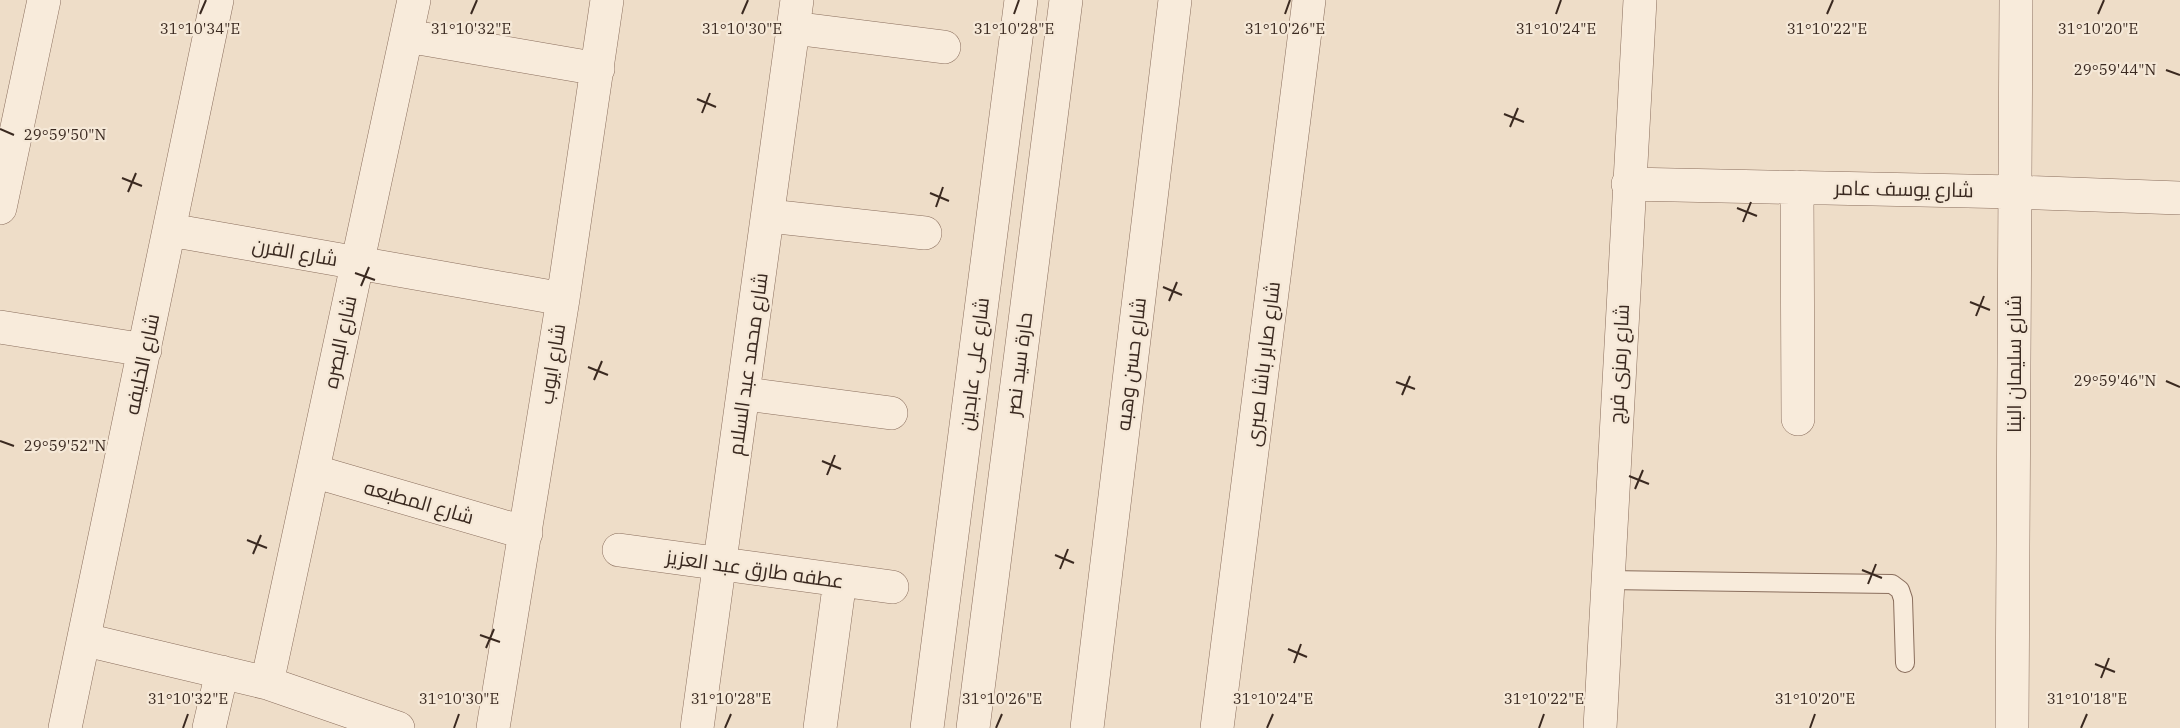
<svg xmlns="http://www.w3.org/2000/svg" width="2180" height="728" viewBox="0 0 2180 728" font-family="'IBM Plex Serif',Cairo,serif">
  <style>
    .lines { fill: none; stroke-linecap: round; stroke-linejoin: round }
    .lane-casing { stroke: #8a6e5d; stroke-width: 20 }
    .street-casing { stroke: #8a6e5d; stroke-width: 34 }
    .lane { stroke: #f8ebdb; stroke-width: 18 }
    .street { stroke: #f8ebdb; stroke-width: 33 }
    .ticks { fill: none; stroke: #3a2920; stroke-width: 2 }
    .labels { text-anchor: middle; stroke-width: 4.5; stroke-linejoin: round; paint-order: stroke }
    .street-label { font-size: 20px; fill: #3a2920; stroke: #f5e8d7 }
    .ticks-label { font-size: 15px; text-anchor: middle; fill: #3a2920; stroke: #f5e8d7; stroke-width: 4.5; stroke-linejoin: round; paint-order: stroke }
  </style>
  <rect width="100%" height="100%" fill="#eeddc8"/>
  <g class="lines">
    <!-- lane casing -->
    <g class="lane-casing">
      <path id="lane" d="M1608 580 1892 584 1900 590 1903 599 1905 663"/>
    </g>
    <!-- street casing -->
    <g class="street-casing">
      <path id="street" d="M793 28 944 47
        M407 36 598 69
        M1628 184 2015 192 2180 198
        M1797 187 1798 419
        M0 208 44 0
        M769 216 925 233
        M170 230 563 299
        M0 327 145 350
        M745 394 891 413
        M313 471 526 533
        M619 550 892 587
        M86 640 267 683 398 728
        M267 683 414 0
        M65 728 217 0
        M209 728 222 672
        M493 728 563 299 607 0
        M697 728 797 0
        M820 728 840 580
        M927 728 1021 0
        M973 728 1066 0
        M1087 728 1175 0
        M1217 728 1309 0
        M1600 728 1640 0
        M2012 728 2016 0"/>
    </g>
    <!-- lane -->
    <use href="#lane" class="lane"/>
    <!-- street -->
    <use href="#street" class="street"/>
  </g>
  <!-- ticks -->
  <path class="ticks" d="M200 14 206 0M471 14 477 0M742 14 748 0M1014 14 1019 0M1285 14 1290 0M1556 14 1561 0M1827 14 1833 0M2098 14 2104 0M2166 70 2180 75M697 99 716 107M702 113 710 93M1504 114 1524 122M1510 127 1518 108M0 129 14 135M122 178 142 186M128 192 136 173M930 193 949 201M936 207 943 187M1737 208 1757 216M1743 222 1751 202M355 273 375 280M361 286 369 267M1163 287 1182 295M1169 301 1177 282M1970 302 1990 310M1976 316 1984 296M588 367 608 375M594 380 602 361M2166 381 2180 387M1396 382 1415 389M1402 395 1410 376M0 441 14 446M822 461 841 469M827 475 835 455M1629 476 1649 484M1635 489 1643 470M247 540 267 548M253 554 261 535M1055 555 1074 563M1060 569 1068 549M1862 570 1882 578M1868 584 1876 564M480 635 500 642M486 648 494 629M1288 649 1307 657M1294 663 1301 644M2095 664 2115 672M2101 678 2109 658M183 728 188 714M454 728 459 714M725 728 731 714M996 728 1002 714M1267 728 1273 714M1539 728 1544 714M1810 728 1815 714M2081 728 2087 714"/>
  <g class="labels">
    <!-- street labels -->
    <g class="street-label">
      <text transform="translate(1904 189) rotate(1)" y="7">شارع يوسف عامر</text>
      <text transform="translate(295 252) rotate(10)" y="7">شارع الفرن</text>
      <text transform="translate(340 342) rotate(-78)" y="7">شارع البصره</text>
      <text transform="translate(142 364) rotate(-78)" y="7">شارع الخليفه</text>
      <text transform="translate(552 364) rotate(-81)" y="7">شارع ايوب</text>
      <text transform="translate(748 364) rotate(-82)" y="7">شارع محمد عبد السلام</text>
      <text transform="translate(974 364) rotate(-83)" y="7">شارع على عابدين</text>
      <text transform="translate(1019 364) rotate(-83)" y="7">حارة سيد نصر</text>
      <text transform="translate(1131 364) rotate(-83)" y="7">شارع حسن وهبه</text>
      <text transform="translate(1263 364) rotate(-83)" y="7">شارع صابر باشا صبرى</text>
      <text transform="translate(1619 364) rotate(-87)" y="7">شارع رمزى فرج</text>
      <text transform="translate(2014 364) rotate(-90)" y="7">شارع سليمان البنا</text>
      <text transform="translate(419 502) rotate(16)" y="7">شارع المطبعه</text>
      <text transform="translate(755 569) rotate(8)" y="7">عطفه طارق عبد العزيز</text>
    </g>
  </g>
  <g class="ticks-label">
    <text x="200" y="34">31°10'34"E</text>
    <text x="471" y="34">31°10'32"E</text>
    <text x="742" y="34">31°10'30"E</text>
    <text x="1014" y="34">31°10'28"E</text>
    <text x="1285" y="34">31°10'26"E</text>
    <text x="1556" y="34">31°10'24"E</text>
    <text x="1827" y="34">31°10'22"E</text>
    <text x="2098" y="34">31°10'20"E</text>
    <text x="2115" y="75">29°59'44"N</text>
    <text x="65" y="140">29°59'50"N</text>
    <text x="2115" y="386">29°59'46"N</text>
    <text x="65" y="451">29°59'52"N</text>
    <text x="188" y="704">31°10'32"E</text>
    <text x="459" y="704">31°10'30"E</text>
    <text x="731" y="704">31°10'28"E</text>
    <text x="1002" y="704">31°10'26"E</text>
    <text x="1273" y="704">31°10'24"E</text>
    <text x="1544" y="704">31°10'22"E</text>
    <text x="1815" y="704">31°10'20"E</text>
    <text x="2087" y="704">31°10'18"E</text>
  </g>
</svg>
